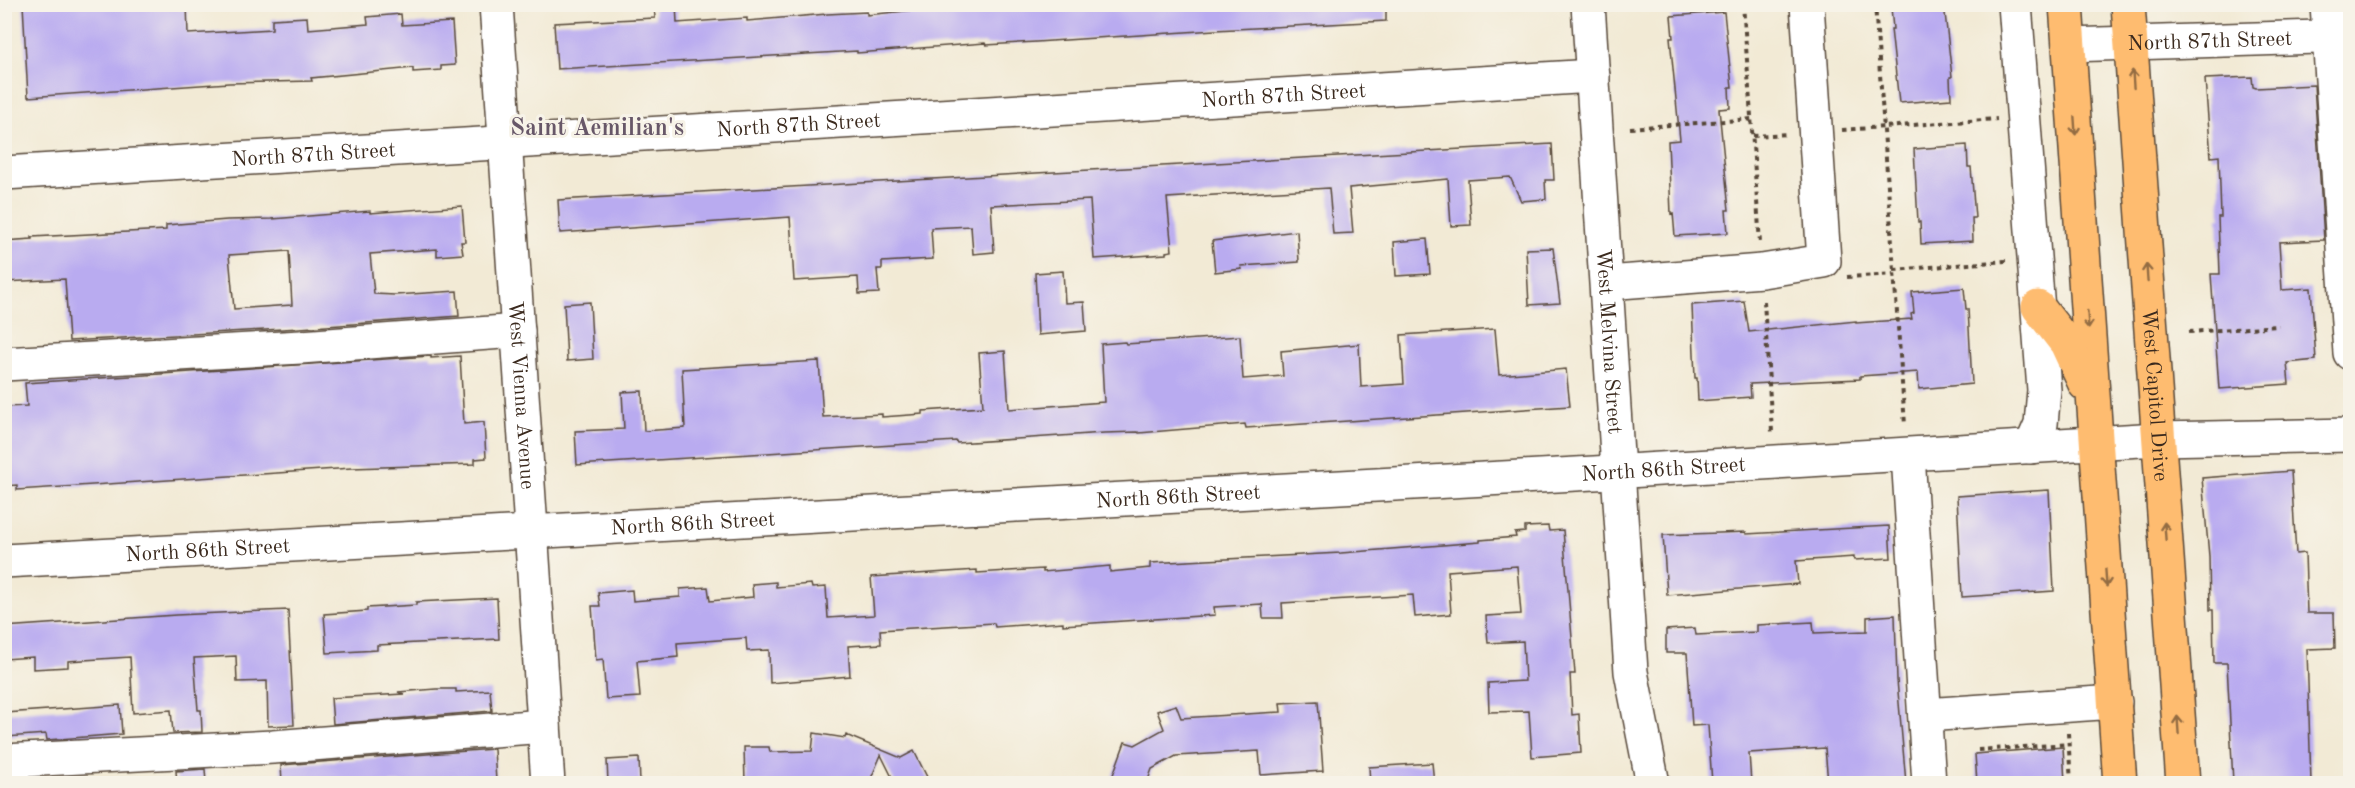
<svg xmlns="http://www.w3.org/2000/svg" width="2355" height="788" viewBox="0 0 2355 788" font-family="'Old Standard TT',serif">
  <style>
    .building { fill: #b9abf0; fill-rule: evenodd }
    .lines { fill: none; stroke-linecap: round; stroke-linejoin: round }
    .minor-casing { stroke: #564739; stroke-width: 36 }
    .major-casing { stroke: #564739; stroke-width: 36 }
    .path { stroke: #564739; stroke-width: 4; stroke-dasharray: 4.5 4.5; stroke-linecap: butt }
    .minor { stroke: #fff; stroke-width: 33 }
    .major { stroke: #febc70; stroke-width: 33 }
    .oneway { stroke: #936c43 }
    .labels { text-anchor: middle; stroke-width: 6; stroke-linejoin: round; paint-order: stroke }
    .street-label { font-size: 21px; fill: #3b2a1e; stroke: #f7f3e8 }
    .quarter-label { font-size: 24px; font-weight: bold; fill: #675768; stroke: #f7f3e8 }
  </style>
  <rect width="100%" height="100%" fill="#f7f3e8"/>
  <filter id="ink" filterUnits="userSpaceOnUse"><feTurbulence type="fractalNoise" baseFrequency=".0167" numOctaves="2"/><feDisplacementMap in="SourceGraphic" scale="12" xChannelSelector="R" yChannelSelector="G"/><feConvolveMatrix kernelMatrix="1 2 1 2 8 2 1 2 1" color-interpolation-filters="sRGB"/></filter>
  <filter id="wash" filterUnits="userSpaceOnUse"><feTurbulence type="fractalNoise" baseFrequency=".008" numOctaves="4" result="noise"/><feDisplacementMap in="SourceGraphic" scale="24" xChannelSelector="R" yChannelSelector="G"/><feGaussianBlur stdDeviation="1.35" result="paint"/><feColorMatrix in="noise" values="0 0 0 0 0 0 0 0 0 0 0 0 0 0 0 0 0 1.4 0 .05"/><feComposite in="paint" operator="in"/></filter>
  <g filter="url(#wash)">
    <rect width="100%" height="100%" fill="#f2ead5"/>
    <g id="blocks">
      <!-- building -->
      <path class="building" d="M23 4H187L188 34 272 29V19L307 17 308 29 368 24 367 17 401 14 402 25 452 22 455 65 441 66V70L413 72V68L311 78 312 81 229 83 28 97Z
        M654 4H676L677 23 747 18V21L827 14 867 12V15L914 10 913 4H947V8L991 4H1386V21L1215 30 1036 42 986 45 985 43 857 53V51L557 69 554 23 655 18Z
        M1928 4H1944L1952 77H1950L1951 99 1899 103 1891 29H1893L1891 7Z
        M1724 12 1732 87H1729L1730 108 1719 109 1729 210H1726L1728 233 1675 236 1673 213 1671 214 1668 141 1680 140 1670 38H1673L1671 16Z
        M2252 77 2253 87 2256 88 2314 85 2324 240 2279 242 2282 290 2311 288 2316 360 2287 363 2289 384 2219 389 2211 274H2220L2218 217H2221L2219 156 2211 157 2205 79Z
        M1552 144 1554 180H1545L1546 199 1521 201 1510 177 1468 180 1471 225 1451 226 1448 179 1349 188 1353 233 1333 234 1329 188 1167 198 1172 251 1166 252V254L1094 259 1090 200 991 205 994 252 973 254 971 226 931 228 933 259 882 262V269H877L879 293 859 294 858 277 794 281 790 217 560 233 558 200Z
        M1967 145 1968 167H1971L1975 218H1972L1973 241 1921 244 1920 222H1918L1914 149Z
        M462 206 465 242H461L463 254 437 256V249L370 254 374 294 395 295 457 291 459 316 300 328 69 341 65 279 4 282V241L32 239V237L166 230V225L227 220 272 219 370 211V213ZM289 251 292 305 234 309 229 255Z
        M1297 231 1299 262 1241 266 1242 269 1215 272 1212 241Z
        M1427 239 1430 274 1396 276 1394 242Z
        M1553 248 1560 303 1529 305 1526 249Z
        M1063 271 1065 303 1084 302 1086 331 1038 335 1035 273Z
        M1964 288 1966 309H1968L1972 384 1919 389 1918 372 1860 376V379L1750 384 1751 397 1698 401 1697 378H1695L1692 305 1744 301 1749 332 1856 321V323L1912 319 1911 314 1914 313 1912 292Z
        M590 302 593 359 567 361 564 304Z
        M1495 329 1499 375 1566 369 1570 406 1246 428 1245 424 1139 433 1138 432 1104 433 957 443 956 441 577 465 575 431 624 429 622 392 642 391 644 431 685 428 682 369 819 361 823 417 882 414V417L923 414V411L983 407 979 353 1005 351 1009 409 1104 402 1101 344 1125 342 1126 344 1240 336 1243 379 1283 376 1281 351 1359 344 1361 387 1404 384 1401 335Z
        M431 356V358L460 356 464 424 484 422 486 458 475 459V464L352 468 17 490V485L4 486V407L27 406 25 383Z
        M2291 471 2296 554 2305 553 2307 613H2334L2335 648 2307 649 2311 783H2233L2227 663H2214L2213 610H2210L2209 556 2202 478Z
        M2049 490 2054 591 1962 597 1957 496Z
        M1548 526 1549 531 1563 530 1575 674H1570L1572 715 1579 714 1581 753 1532 757 1529 711 1489 712 1488 683 1525 681 1523 641 1488 643 1486 616 1521 614 1517 566 1448 571 1451 614 1415 617 1413 595 1282 603 1283 618H1263L1262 604 1214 607 1215 615 1063 625V622L995 627 994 623 880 630 881 644 848 646 850 676 770 683 769 650 747 651 746 638 677 643 678 657 637 661 640 697 606 699 603 659 596 660 592 606H600L598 593 632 590 633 601 680 597V589L708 587 710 601 753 597 752 584 776 582V587L811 584 812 588 826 587 828 618 874 615 871 577 977 570V573L1043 569V572L1110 566V572L1150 568V563L1341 553 1480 542V540L1516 537 1515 533 1525 532V527Z
        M1889 526 1891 558 1854 560V557L1796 561 1798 584 1667 595 1663 535 1746 532V534Z
        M497 598 499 639 377 645V650L327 653 324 614 367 611V608L416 605V602Z
        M288 610 294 725 268 726 267 681 237 682 236 656 194 658 198 710H201L202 732 173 733 171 710 133 713 130 657 68 661V667L33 669V657L4 659V627L176 615Z
        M1895 615 1897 680 1906 783H1828L1825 748 1749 753 1751 783H1712L1708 725 1692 726 1687 653H1666V630L1695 628 1696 635 1757 632V625L1813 622 1814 633 1867 631V617Z
        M436 689H456V692L490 690 492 711 333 724 331 698 404 694 398 692Z
        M1318 701 1323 771 1261 775 1259 751 1176 756 1152 769 1147 783H1110L1125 742 1135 745 1164 729 1157 711 1176 705 1181 718 1281 712 1280 703Z
        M120 705 122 734 47 740 46 734 6 737 5 713Z
        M814 733 845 738 846 735 901 758 914 751 930 783H895L881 755 869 783H745L744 747H769L770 752 812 751Z
        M2063 747 2065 783H1977L1975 754Z
        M494 749 496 781 458 783H282L281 765Z
        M639 758 640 783H608L607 760Z
        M1432 763 1434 783H1370L1369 767Z
        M205 769 206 783H177L176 771Z"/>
    </g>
  </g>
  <g filter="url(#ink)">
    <use href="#blocks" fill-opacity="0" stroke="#564739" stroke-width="1.5"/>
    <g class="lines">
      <!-- minor casing -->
      <g class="minor-casing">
        <g id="minor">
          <path id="s1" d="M496 4 548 784"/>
          <path id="s2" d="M1588 4 1631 672 1653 784"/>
          <path d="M2015 4 2044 390 2041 424 2031 447"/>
          <path d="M2327 4 2350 353"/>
          <path id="s3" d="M2069 45 2350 36"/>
          <path id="s4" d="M4 173 1593 76"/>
          <path d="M1607 283 1762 271 1824 261 1807 4"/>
          <path d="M4 364 301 347 518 331"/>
          <path d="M1908 455 1929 784"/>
          <path id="s5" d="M4 561 1594 473 2158 439 2350 435"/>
          <path d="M1925 715 2115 702"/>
          <path d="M4 761 273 747 544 726"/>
        </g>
      </g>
      <!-- major casing -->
      <g class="major-casing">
        <g id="major">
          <path d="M2066 4 2120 784"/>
          <path id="s6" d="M2128 4 2183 784"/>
          <path d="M2038 307 2066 343 2085 384"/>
        </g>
      </g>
      <!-- path -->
      <path class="path" d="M1743 4 1760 243
        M1875 4 1905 425
        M1630 128 1752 119
        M1842 130 1997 119
        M1753 136 1787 134
        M1894 270 2006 261
        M1847 277 1894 274
        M1764 301 1772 432
        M2189 332 2279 326
        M2068 733 2071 784
        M1978 750 2069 744"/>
      <!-- minor -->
      <use href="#minor" class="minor"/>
      <!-- major -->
      <use href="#major" class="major"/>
    </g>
    <!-- one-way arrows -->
    <defs><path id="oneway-shaft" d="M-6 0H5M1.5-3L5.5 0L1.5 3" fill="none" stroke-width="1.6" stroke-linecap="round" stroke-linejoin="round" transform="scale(1.5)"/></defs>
    <g class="oneway">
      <use href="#oneway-shaft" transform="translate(2133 79) rotate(-94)"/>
      <use href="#oneway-shaft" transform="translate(2075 126) rotate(86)"/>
      <use href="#oneway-shaft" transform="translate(2147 273) rotate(-94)"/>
      <use href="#oneway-shaft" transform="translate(2088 320) rotate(86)"/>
      <use href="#oneway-shaft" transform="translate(2165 531) rotate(-94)"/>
      <use href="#oneway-shaft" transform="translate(2106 578) rotate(86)"/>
      <use href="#oneway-shaft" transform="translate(2178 725) rotate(-94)"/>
    </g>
  </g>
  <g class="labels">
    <!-- street labels -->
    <g class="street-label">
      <text dy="7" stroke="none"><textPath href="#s3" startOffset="141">North 87th Street</textPath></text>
      <text dy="7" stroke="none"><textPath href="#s4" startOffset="1282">North 87th Street</textPath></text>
      <text dy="7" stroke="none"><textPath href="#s4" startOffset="796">North 87th Street</textPath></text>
      <text dy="7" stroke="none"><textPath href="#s4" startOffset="310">North 87th Street</textPath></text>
      <text dy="7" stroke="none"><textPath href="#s2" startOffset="338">West Melvina Street</textPath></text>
      <text dy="7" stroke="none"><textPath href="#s1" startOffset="392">West Vienna Avenue</textPath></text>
      <text dy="7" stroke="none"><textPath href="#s6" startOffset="392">West Capitol Drive</textPath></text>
      <text dy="7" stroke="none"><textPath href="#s5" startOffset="1662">North 86th Street</textPath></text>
      <text dy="7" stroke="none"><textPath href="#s5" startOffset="1176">North 86th Street</textPath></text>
      <text dy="7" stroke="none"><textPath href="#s5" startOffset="690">North 86th Street</textPath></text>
      <text dy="7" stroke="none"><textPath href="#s5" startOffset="204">North 86th Street</textPath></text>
    </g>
    <!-- quarter labels -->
    <g class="quarter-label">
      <text x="597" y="135">Saint Aemilian's</text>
    </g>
  </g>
  <!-- margin -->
  <rect width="2355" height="788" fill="none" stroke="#f7f3e8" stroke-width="24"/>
</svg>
